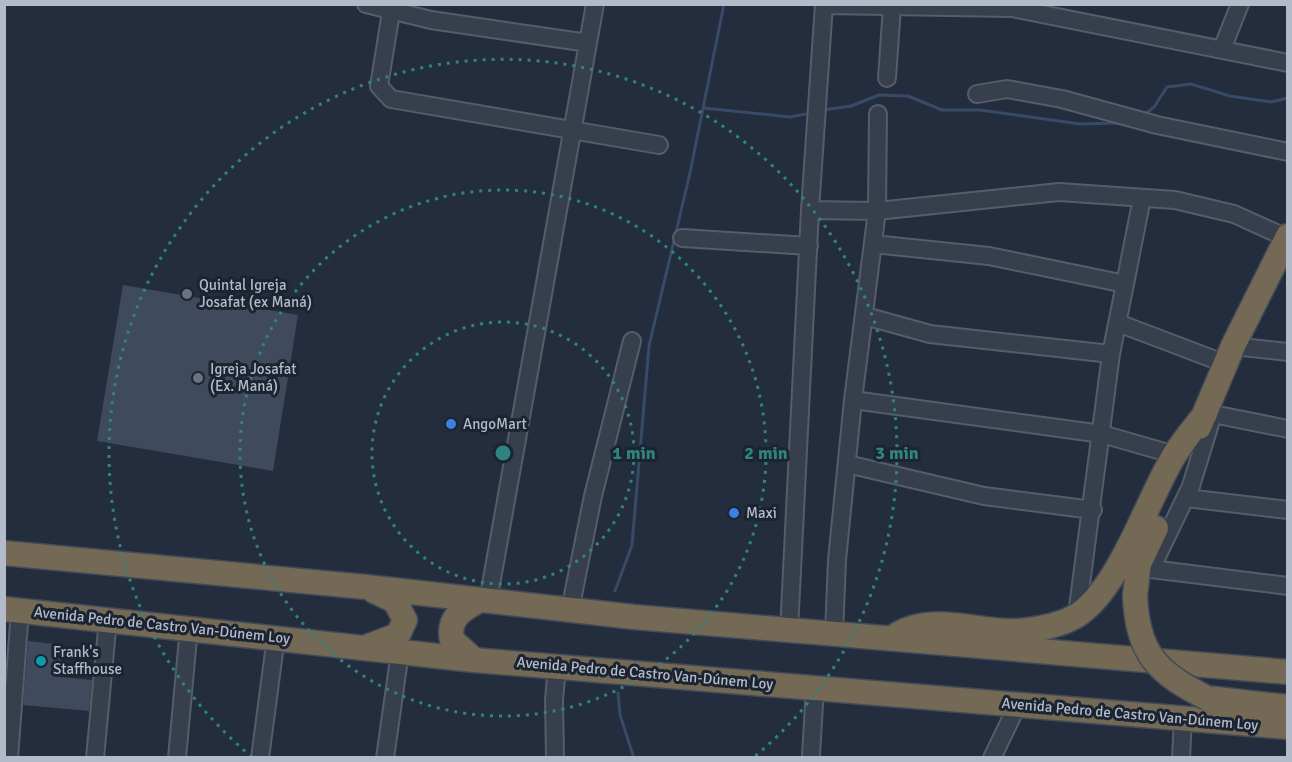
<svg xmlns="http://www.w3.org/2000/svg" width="1292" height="762" viewBox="0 0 1292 762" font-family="Signika,sans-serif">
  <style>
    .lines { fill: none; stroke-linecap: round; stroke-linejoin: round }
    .stream { stroke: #384a67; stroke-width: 3 }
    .building { fill: #3f4b5d }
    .minor-casing { stroke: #555d6b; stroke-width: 20 }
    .highway-casing { stroke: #424a58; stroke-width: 27 }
    .minor { stroke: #373f4d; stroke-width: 16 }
    .highway { stroke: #736954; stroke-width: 24 }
    .highway-bridge-casing { stroke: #424a58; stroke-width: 27; stroke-linecap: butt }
    .highway-bridge { stroke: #736954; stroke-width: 24 }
    .ring { fill: none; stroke: #308480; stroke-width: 3; stroke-dasharray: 3 6 }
    .worship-dot { fill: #6b7280; stroke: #1c2432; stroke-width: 2 }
    .shop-dot { fill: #3f7fe0; stroke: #1c2432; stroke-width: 2 }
    .culture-dot { fill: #0f9aa8; stroke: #1c2432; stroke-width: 2 }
    .labels { text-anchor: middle; stroke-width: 6; stroke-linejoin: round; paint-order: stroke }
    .poi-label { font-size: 15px; fill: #b3bac9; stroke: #1c2432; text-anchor: start }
    .street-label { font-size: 15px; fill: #b3bac9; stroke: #1c2432 }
    .centre { fill: #308480; stroke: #1c2432; stroke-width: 3 }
    .ring-label { font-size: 18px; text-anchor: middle; font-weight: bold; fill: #308480; stroke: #1c2432; stroke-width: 6; stroke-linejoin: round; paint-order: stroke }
  </style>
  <rect width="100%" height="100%" fill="#232d3d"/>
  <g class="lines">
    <!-- stream -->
    <path class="stream" d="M703 108 790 117 806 114
      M823 110 851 106 879 95 908 96 942 110H980L1080 124 1119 123
      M1144 115 1154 107 1167 87 1191 84 1230 96 1271 102 1288 98
      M615 591 632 545 649 346 690 173 724 4
      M618 693 620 715 634 758"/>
  </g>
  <!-- building -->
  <path class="building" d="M123 285 298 315 273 471 97 441Z
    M28 641 63 645 60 677 92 680 89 711 23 705Z"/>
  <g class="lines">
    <!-- minor casing -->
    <g class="minor-casing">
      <path id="minor" d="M366 4 431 20 588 43
        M824 5 1012 8 1288 63
        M391 12 379 86 391 99 659 145
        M1222 49 1240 4
        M887 78 892 6
        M977 94 1007 89 1062 99 1157 125 1288 152
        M810 210 877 211 1059 192 1175 200 1234 214 1287 238
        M682 238 809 246
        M873 244 989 256 1125 284 1111 354 1077 615
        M1125 284 1142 198
        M865 316 930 334 1111 354
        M1118 323 1226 364
        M1233 346 1288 352
        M853 400 1102 434 1175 455
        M1213 414 1191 486 1151 569 1288 586
        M1213 414 1288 429
        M847 464 984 496 1093 510
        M1186 498 1288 510
        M488 601 595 4
        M570 610 593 496 632 341
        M789 631 810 210 824 4
        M834 634 837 560 853 400 877 211 878 114
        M811 755 815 688
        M9 758 20 610
        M95 758 108 619
        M177 758 189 627
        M260 758 276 637
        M385 758 400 652
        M555 758 554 700 557 666
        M992 758 1018 704
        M1181 758 1183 718"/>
    </g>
    <!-- highway casing -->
    <g class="highway-casing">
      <path id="highway" d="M1199 427 1233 346 1288 236
        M4 553 366 587 634 617 1288 672
        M1135 595 1139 564 1156 528
        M4 609 474 660 1288 727
        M898 634C934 613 980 633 1019 631 1039 629 1059 626 1076 616 1120 589 1148 497 1175 454 1184 440 1195 427 1205 414
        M369 646 398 635 405 620 395 601 374 591
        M474 660 452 640C447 618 463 609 480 600
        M1207 698 1288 707"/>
    </g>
    <!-- minor -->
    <use href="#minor" class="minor"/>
    <!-- highway -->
    <use href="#highway" class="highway"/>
    <!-- highway-bridge casing -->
    <g class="highway-bridge-casing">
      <path id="highway-bridge" d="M1135 595C1137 653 1157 673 1207 698"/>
    </g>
    <!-- highway-bridge -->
    <use href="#highway-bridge" class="highway-bridge"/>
  </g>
  <!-- distance rings -->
  <g class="ring">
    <circle cx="503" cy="453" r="131"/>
    <circle cx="503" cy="453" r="263"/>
    <path d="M252 757A394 394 0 1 1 754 757"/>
  </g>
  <!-- markers -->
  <g class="worship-dot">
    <circle cx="187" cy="294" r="6"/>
    <circle cx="198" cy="378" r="6"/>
  </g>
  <g class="shop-dot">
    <circle cx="451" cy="424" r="6"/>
    <circle cx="734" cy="513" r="6"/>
  </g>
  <circle class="culture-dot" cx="41" cy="661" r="6"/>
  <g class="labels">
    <!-- poi labels -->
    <g class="poi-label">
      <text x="199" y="290">Quintal Igreja<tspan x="199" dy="17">Josafat (ex Maná)</tspan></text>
      <text x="210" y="374">Igreja Josafat<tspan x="210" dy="17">(Ex. Maná)</tspan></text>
      <text x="463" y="429">AngoMart</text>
      <text x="746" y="518">Maxi</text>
      <text x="53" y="657">Frank's<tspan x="53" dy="17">Staffhouse</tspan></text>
    </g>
    <!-- street labels -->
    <g class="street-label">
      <text transform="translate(162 625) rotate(6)" y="5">Avenida Pedro de Castro Van-Dúnem Loy</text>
      <text transform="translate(645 673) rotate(5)" y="5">Avenida Pedro de Castro Van-Dúnem Loy</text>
      <text transform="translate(1130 714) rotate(5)" y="5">Avenida Pedro de Castro Van-Dúnem Loy</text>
    </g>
  </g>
  <circle cx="503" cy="453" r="9" class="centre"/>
  <g class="ring-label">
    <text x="634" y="459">1 min</text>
    <text x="766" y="459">2 min</text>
    <text x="897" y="459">3 min</text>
  </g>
  <!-- border -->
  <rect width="1292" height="762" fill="none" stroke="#b3bac9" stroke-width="12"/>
</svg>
